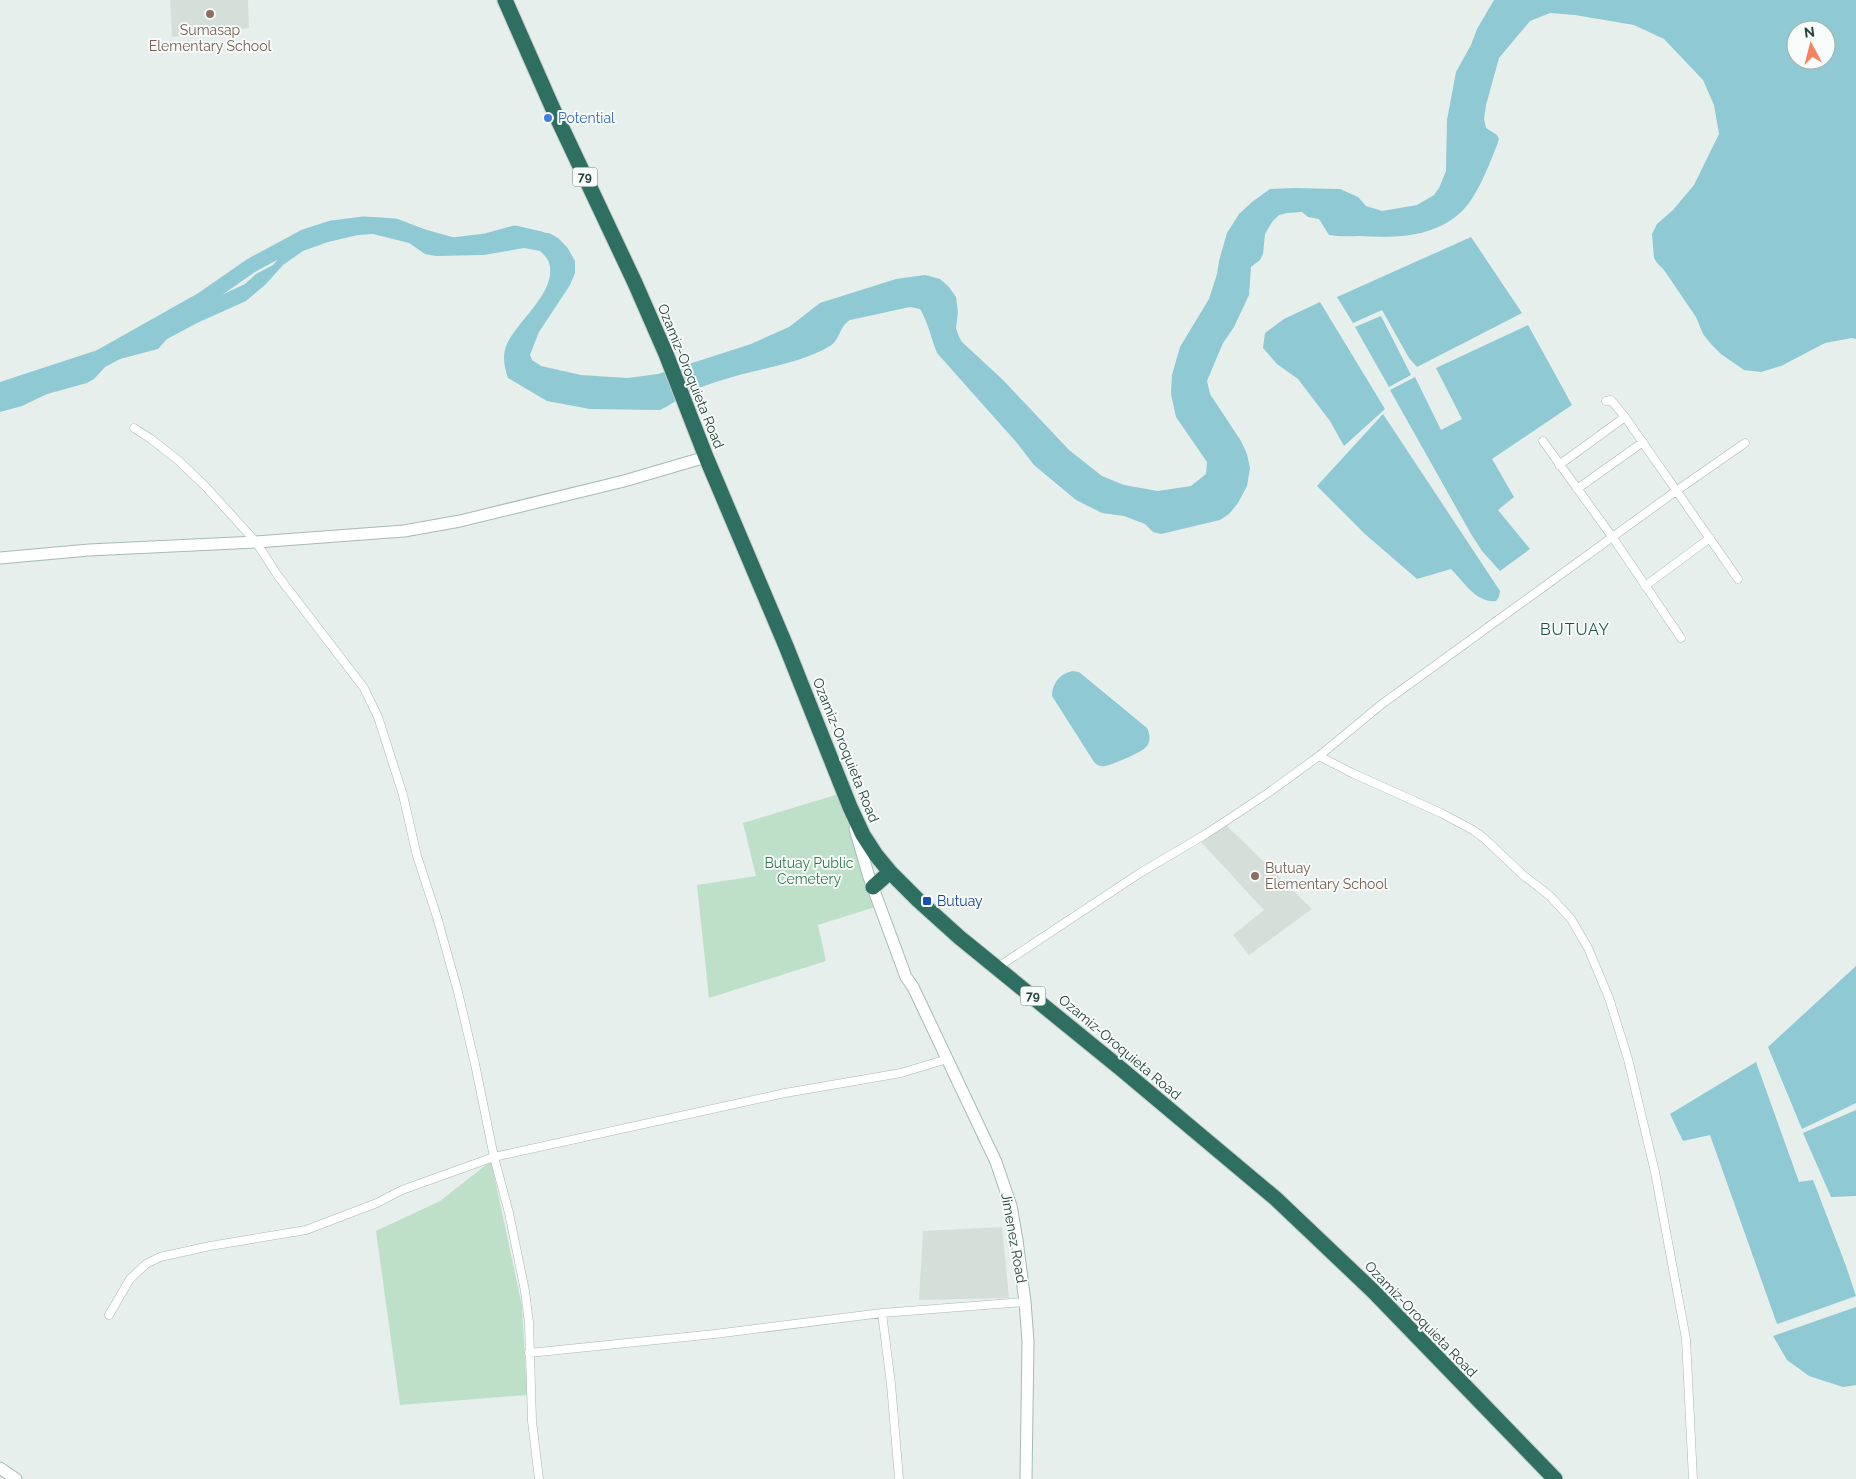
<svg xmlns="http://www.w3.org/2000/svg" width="1856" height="1479" viewBox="0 0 1856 1479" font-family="Raleway,sans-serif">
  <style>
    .built { fill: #d4dfda }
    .green { fill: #bfe0c8 }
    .water { fill: #8ec9d4; fill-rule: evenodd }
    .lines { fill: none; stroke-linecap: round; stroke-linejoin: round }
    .river { stroke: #8ec9d4; stroke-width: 15 }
    .street-casing { stroke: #a8b8b2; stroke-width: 9 }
    .secondary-casing { stroke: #a4bbb3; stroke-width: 13 }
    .highway-casing { stroke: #c2cac8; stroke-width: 17 }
    .street { stroke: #fff; stroke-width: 8 }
    .secondary { stroke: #fff; stroke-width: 11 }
    .highway { stroke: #2f6f62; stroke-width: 15 }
    .education-dot { fill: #8d6e63; stroke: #f7fbf9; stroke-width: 2 }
    .shop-dot { fill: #3f7fe0; stroke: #f7fbf9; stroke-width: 2 }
    .transit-dot { fill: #1a4fb4; stroke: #f7fbf9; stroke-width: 2 }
    .labels { text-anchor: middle; stroke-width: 4; stroke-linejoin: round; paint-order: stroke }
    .shield { fill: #f7fbf9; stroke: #637a73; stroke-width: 1 }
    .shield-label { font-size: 12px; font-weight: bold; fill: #24423a }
    .education-label { font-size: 14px; fill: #785e54; stroke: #f7fbf9 }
    .shop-label { font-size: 14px; fill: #366cbe; stroke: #f7fbf9; text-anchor: start }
    .street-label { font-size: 14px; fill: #24423a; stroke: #f7fbf9 }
    .park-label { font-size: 14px; fill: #2d7a4b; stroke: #f7fbf9 }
    .transit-label { font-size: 14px; fill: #164399; stroke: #f7fbf9; text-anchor: start }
    .quarter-label { font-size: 16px; letter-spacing: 1px; fill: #1f5548; stroke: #f7fbf9 }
  </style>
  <rect width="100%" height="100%" fill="#e6efeb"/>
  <!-- built -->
  <path class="built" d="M170 0H248L249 28 172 37Z
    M1225 824 1312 909 1249 955 1233 935 1264 910 1201 842Z
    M1002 1227 1009 1298 919 1300 923 1231Z"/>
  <!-- green -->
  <path class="green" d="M842 793 875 907 818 925 826 961 709 998 697 885 756 876 743 823Z
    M491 1161 522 1306 527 1395 400 1405 376 1231 440 1201Z"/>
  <!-- water -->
  <path class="water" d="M1494 0H1856V339L1852 338 1825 343 1781 366 1761 372 1744 370 1721 354 1711 344 1703 334 1696 317 1664 270 1657 263 1654 258 1652 234 1657 224 1673 210 1694 185 1719 134 1714 105 1703 80 1664 39 1634 25 1575 15 1550 13 1530 21 1499 58 1486 105 1484 119 1486 128 1497 135 1499 139 1497 145C1490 163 1477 196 1464 209 1437 238 1395 238 1359 236 1349 236 1339 237 1329 235L1319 219 1308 217 1302 212 1287 213 1279 215 1272 222 1265 234 1263 254 1260 260 1251 267 1249 295 1234 327 1223 343 1207 381 1210 394 1241 441 1247 454 1250 468 1247 486 1238 503 1229 514 1220 520 1161 534 1153 532 1145 524 1124 516 1102 513 1076 500 1034 465 1017 443 937 353C931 338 928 322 920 309L910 307 850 320C838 328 841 339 830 346 798 365 754 369 719 381 709 384 698 388 690 392 679 398 671 405 660 410L590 409 547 401 508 378C504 366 502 356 507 344 517 321 558 291 549 263 548 258 543 254 540 251L524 248 484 255 436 256 425 254 409 243 373 234 358 235 328 242 303 251 283 265 266 284 246 301 197 323 167 339 158 349 120 359 105 367 94 379 87 383 47 394 22 406 0 412V396L28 384 88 364 123 349 177 316 245 284 256 274 273 265 280 257 304 240 328 232 356 227 391 229 410 235 432 245 449 248 491 242 531 232 549 233 558 238 567 247 575 261V273L570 285 539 332 530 355 532 360 541 366 581 375 627 378 658 374 751 344 789 327 820 303 896 279 925 275 940 279 949 287 956 297 958 312 956 328 959 337 962 342 1003 380 1069 450 1102 476 1124 485 1158 491 1191 486 1206 474 1207 462 1176 417 1171 394 1172 375 1180 347 1209 299 1217 274 1219 261 1227 233 1239 214 1252 202 1270 189 1293 188 1340 189 1358 197 1366 206 1382 211 1417 205 1434 195 1439 188 1446 171 1447 120 1456 72 1471 45 1477 29ZM1796 30H1826V60H1796Z
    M1471 237 1522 313 1417 367 1409 358 1382 310 1353 323 1337 297Z
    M1320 302 1385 409 1344 446 1330 421 1298 379 1277 364 1263 348 1265 333 1284 319Z
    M1381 316 1411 375 1389 387 1355 327Z
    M1528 325 1572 405 1492 459 1514 497 1498 510 1530 549 1500 571 1482 551 1471 534 1390 390 1415 377 1441 430 1462 419 1436 368Z
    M1383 414 1500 591 1499 597 1496 601C1476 603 1464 582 1451 569L1417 579 1365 534 1317 486Z
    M1072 671 1079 672 1147 728C1150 733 1151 742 1146 747 1142 752 1112 765 1105 766 1100 767 1098 766 1094 762L1052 696C1052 683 1060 674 1072 671Z
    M1856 966V1103L1802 1129 1768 1047Z
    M1756 1062 1799 1182 1813 1180 1846 1266 1856 1296 1777 1324 1710 1135 1683 1141 1670 1114Z
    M1856 1110V1196L1831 1197 1803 1133Z
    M1856 1307V1385L1843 1387 1809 1376 1787 1360 1773 1336Z"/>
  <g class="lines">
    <!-- river -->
    <path class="river" d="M0 390 100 357 203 299 252 265 304 237 332 228 364 224 395 226 424 237 453 245 486 241 515 233 541 239"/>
    <!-- street casing -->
    <g class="street-casing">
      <path id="street" d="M1606 401 1611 400 1625 417 1738 579
        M134 428 151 439 179 461 206 487 256 542 278 576 364 688 378 717 403 795 417 856 437 917 458 992 475 1064 494 1157 509 1213 525 1291 529 1323 532 1421 539 1479
        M1543 441 1613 538 1681 638
        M1559 465 1625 417
        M1577 489 1643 442
        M1645 586 1710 538
        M1319 756 1352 773 1441 813 1473 830 1485 839 1523 875 1550 896 1571 919 1588 948 1609 998 1628 1059 1655 1172 1686 1339 1693 1479
        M998 967 1140 873 1206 834 1268 793 1319 756 1382 704 1676 491 1745 443
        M882 1313 891 1384 899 1479
        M109 1315 130 1279 146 1264 160 1257 210 1246 306 1230 377 1203 402 1190 494 1157 785 1093 901 1073 947 1059
        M529 1353 715 1334 882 1313 1025 1302"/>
    </g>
    <!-- secondary casing -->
    <g class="secondary-casing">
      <path id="secondary" d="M0 558 89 550 256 542 404 531 460 521 624 481 706 457
        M855 829 869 877 906 977 913 987 996 1162 1011 1206 1017 1240 1025 1302 1028 1341 1026 1479
        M0 1468 16 1479"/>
    </g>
    <!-- highway casing -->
    <g class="highway-casing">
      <path id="highway" d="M505 0 553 109 635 283 666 354 706 457 786 646 850 807 863 835 876 855 890 872 918 900 959 937 1120 1068 1275 1198 1373 1291 1555 1479
        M873 887 890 872"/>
    </g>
    <!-- street -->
    <use href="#street" class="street"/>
    <!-- secondary -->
    <use href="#secondary" class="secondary"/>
    <!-- highway -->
    <use href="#highway" class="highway"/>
  </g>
  <!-- markers -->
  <g class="education-dot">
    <circle cx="210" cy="14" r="5"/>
    <circle cx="1255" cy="876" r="5"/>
  </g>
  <circle class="shop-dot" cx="548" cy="118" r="5"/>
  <rect class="transit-dot" x="922" y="896" width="10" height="10" rx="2.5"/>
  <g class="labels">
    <!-- shield labels -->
    <g class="shield">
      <rect x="572.5" y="167.5" width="25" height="19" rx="4"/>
      <rect x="1020.5" y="986.5" width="25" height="19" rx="4"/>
    </g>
    <g class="shield-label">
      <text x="585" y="181">79</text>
      <text x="1033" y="1000">79</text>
    </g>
    <!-- education labels -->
    <g class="education-label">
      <text x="210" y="35">Sumasap<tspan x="210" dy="16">Elementary School</tspan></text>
      <text x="1265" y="873" text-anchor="start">Butuay<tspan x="1265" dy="16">Elementary School</tspan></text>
    </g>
    <!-- shop labels -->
    <g class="shop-label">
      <text x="558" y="123">Potential</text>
    </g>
    <!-- street labels -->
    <g class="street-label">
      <text transform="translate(691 376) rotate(68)" y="5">Ozamiz-Oroquieta Road</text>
      <text transform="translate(846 750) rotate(68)" y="5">Ozamiz-Oroquieta Road</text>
      <text transform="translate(1120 1047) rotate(40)" y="5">Ozamiz-Oroquieta Road</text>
      <text transform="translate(1014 1238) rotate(80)" y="5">Jimenez Road</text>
      <text transform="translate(1421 1319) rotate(46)" y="5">Ozamiz-Oroquieta Road</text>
    </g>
    <!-- park labels -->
    <g class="park-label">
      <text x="809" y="868">Butuay Public<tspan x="809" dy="16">Cemetery</tspan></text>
    </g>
    <!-- transit labels -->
    <g class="transit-label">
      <text x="937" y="906">Butuay</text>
    </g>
    <!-- quarter labels -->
    <g class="quarter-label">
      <text x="1575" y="635">BUTUAY</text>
    </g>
  </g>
  <!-- north arrow -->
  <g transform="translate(1811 45) rotate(353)"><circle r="24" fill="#f7fbf9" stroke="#a3b1ad"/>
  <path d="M0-4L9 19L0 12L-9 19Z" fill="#f4845f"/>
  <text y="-8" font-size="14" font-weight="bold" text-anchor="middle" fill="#24423a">N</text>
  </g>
</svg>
